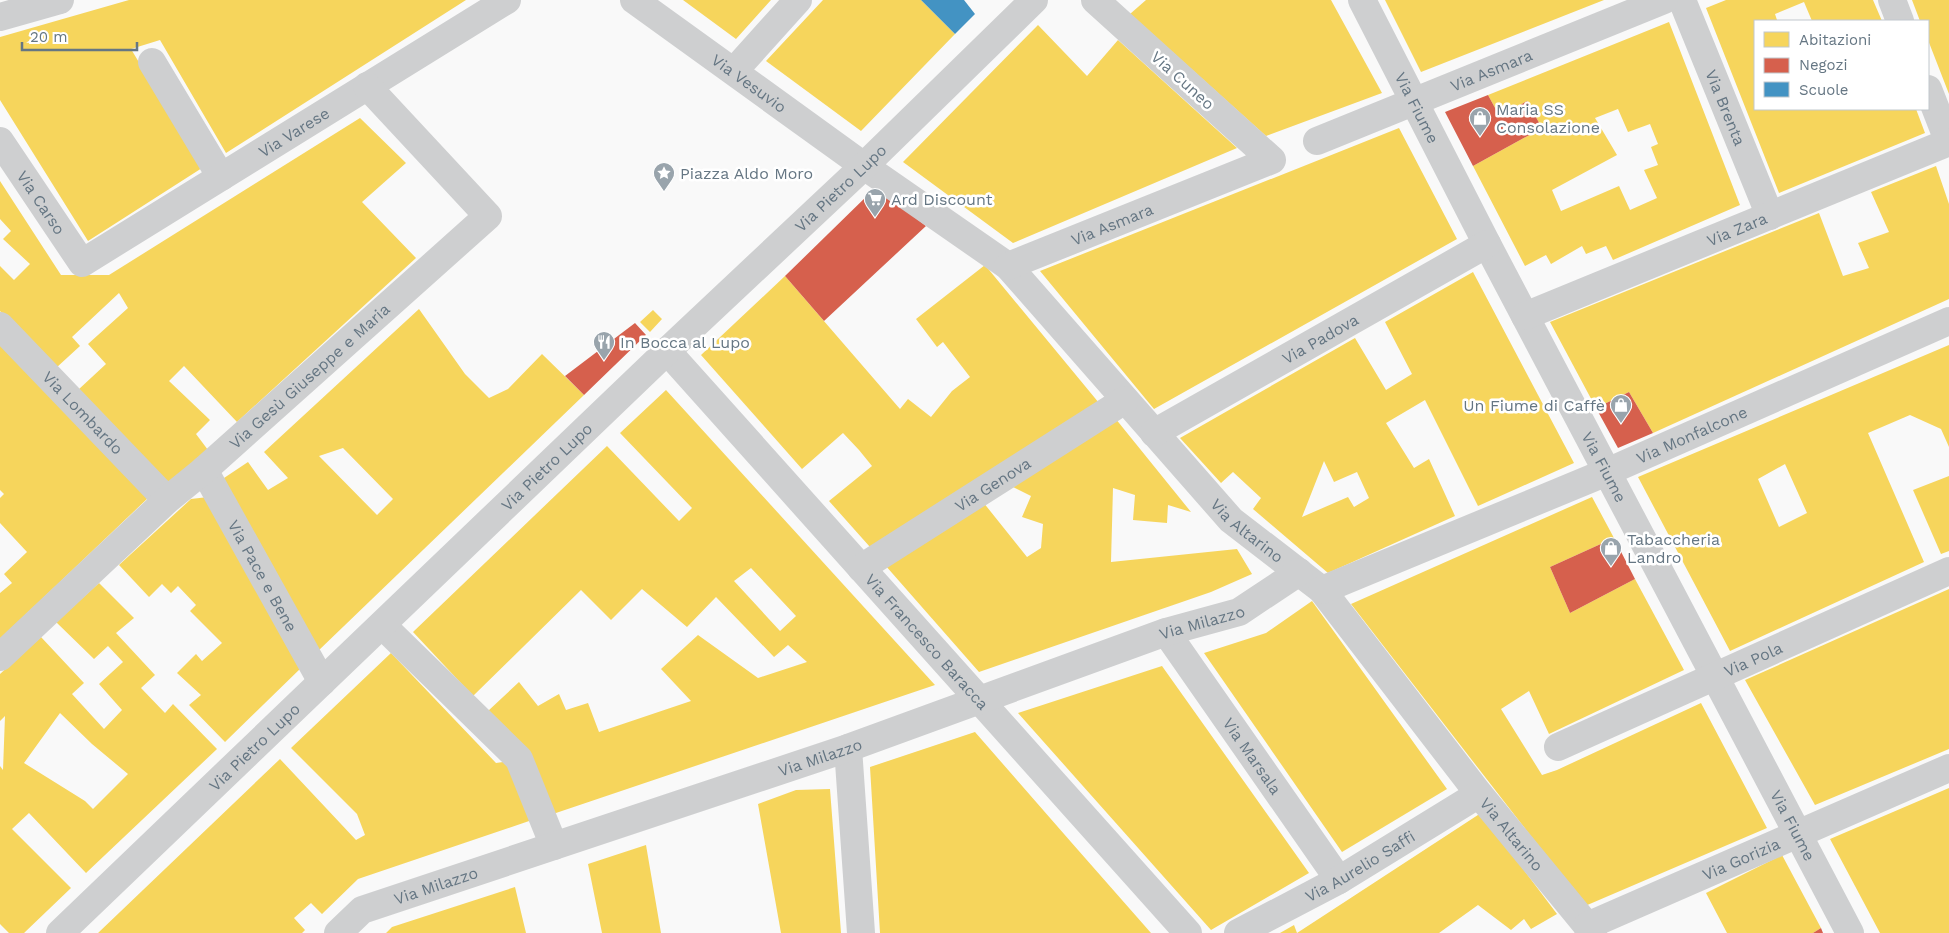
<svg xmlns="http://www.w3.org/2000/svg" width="1949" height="933" viewBox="0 0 1949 933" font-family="'Work Sans',sans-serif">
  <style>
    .homes { fill: #f6d55c; fill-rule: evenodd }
    .shops { fill: #d6604d }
    .schools { fill: #4393c3 }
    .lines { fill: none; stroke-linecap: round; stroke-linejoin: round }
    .street { stroke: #cecfd0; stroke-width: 28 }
    .labels { text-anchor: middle; stroke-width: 5; stroke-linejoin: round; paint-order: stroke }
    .street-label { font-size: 16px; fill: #657683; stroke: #fff }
    .poi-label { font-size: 16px; fill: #657683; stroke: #fff; text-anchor: start }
  </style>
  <rect width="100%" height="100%" fill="#f9f9f9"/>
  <!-- homes -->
  <path class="homes" d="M129 0H466L226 153 160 40 131 49 202 168 88 241 0 100V37Z
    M683 0H771L736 39Z
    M823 0H921L955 34 861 131 766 61Z
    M1146 0H1331L1382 93 1266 136 1130 14Z
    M1385 0H1604L1421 72Z
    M1726 0H1873L1882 21H1812L1804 2 1775 14 1777 20 1775 21H1755V109H1916L1925 133 1779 193 1706 8Z
    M1912 0H1949V94L1928 40V21H1920Z
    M1669 22 1740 205 1613 260 1606 246 1586 254 1582 246 1551 264 1546 255 1525 266 1473 166 1542 128 1527 101 1500 117 1488 95ZM1618 109 1628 132 1650 124 1658 144 1651 147 1658 165 1644 170 1657 198 1630 210 1619 186 1561 211 1552 190 1617 155 1595 118Z
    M1038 25 1087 76 1118 40 1237 148 1013 243 903 162Z
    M360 118 406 163 362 202 416 258 237 422 184 366 169 381 210 420 196 434 208 450 170 484 78 390 106 364 88 344 128 308 119 293 72 337 80 346 56 368 0 311V266L14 280 30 264 3 239 11 231 0 219V181L61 275H109Z
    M1399 128 1457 239 1154 409 1040 271Z
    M1936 166 1949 204V299L1653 433 1629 392 1596 408 1550 322 1819 213 1843 276 1869 268 1858 243 1889 232 1871 192Z
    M985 265 1099 403 870 547 829 501 872 466 859 450 843 433 802 469 701 355 785 276 900 409 908 399 931 417 952 391 970 377 943 342 937 347 916 319Z
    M1473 272 1574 463 1478 506 1425 400 1386 423 1414 468 1429 459 1455 516 1328 573 1253 509 1261 498 1233 472 1221 483 1180 438 1355 338 1386 390 1412 374 1385 322ZM1324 461 1334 482 1357 472 1369 498 1354 507 1348 497 1302 517Z
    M419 309 465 374 489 398 508 389 542 354 584 395 317 652 221 480 248 462 268 490 288 478 264 452ZM343 448 393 499 377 515 319 456Z
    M653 310 662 319 650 332 640 322Z
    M0 344 148 498 0 639V593L12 583 4 574 27 552 0 523V498L4 494 0 490Z
    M1949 345V447L1941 429 1910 415 1868 433 1924 562 1730 651 1638 477ZM1785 464 1807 513 1779 527 1758 479Z
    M666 390 935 685 553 814 488 711 519 682 538 706 559 694 566 710 588 703 599 732 691 701 661 669 698 635 758 678 807 662 788 645 774 657 716 597 687 627 642 589 611 620 581 590 473 696 413 632 607 446 679 521 692 508 620 433ZM751 568 796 616 780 631 734 581Z
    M1115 418 1191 512 1168 505 1167 523 1133 520 1135 495 1113 488 1111 562 1237 549 1252 574 1211 592 979 672 885 565 983 502 1027 557 1041 548 1043 524 1022 517 1031 496 1009 485Z
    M1949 476V551L1941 554 1913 490Z
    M208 497 302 667 225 742 189 705 201 695 177 673 196 654 202 661 222 643 190 611 196 605 178 586 171 593 162 584 149 597 119 565 191 499Z
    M1592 497 1614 538 1550 567 1570 613 1635 579 1684 670 1549 734 1529 691 1501 709 1542 775 1557 770 1701 703 1767 828 1585 906 1351 604Z
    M99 583 134 618 116 633 155 675 141 688 165 713 173 704 217 749 86 873 29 813 12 829 71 888 24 933H9L0 924V766L3 770 5 716 0 721V674L41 637 84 683 72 694 104 729 122 710 99 684 123 662 108 646 94 659 56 622ZM60 713 92 744 128 774 93 809 85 801 24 763Z
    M1949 589V749L1815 805 1745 680Z
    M1312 601 1447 789 1342 852 1204 653 1266 633Z
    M391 653 496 763 510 761 532 820 358 879 322 914 311 903 294 918 305 930 302 933H98L280 759 356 840 365 835 357 814 291 748Z
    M1162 666 1309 873 1211 930 1018 713Z
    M975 732 1071 842 1151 933H880L870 767Z
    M1949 788V933H1880L1830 839Z
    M830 789 841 933H781L758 804 796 790Z
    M1481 813 1557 914 1531 929 1524 919 1511 930 1478 905 1439 933H1297Z
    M646 845 661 933H602L588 864Z
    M1782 855 1821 928 1813 933H1727L1706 893Z
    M515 887 526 933H386L392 927Z
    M1294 925 1297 933H1280Z"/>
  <!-- shops -->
  <path class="shops" d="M1488 95 1500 117 1527 101 1542 128 1473 166 1445 112Z
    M871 192 885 194 926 226 824 321 785 276Z
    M635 323 646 335 584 395 565 376Z
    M1629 392 1653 433 1618 448 1596 408Z
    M1614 538 1635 579 1570 613 1550 567Z
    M1821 928 1823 933H1813Z"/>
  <!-- schools -->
  <path class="schools" d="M921 0H964L975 14 955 34Z"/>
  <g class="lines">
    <!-- street -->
    <g class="street">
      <path id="s1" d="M634 0 864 166 1008 266 1231 520 1322 590 1479 794 1593 933"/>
      <path id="s2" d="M1362 0 1487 244 1850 933"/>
      <path id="s3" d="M1682 0 1770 216"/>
      <path d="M1892 0 1900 21"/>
      <path d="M0 17 60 0"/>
      <path d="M152 62 221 177"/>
      <path d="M734 71 798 0"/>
      <path d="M1928 89 1949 143"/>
      <path id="s4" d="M0 141 82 263 507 0"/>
      <path id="s5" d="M1317 141 1664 0"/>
      <path id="s6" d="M1008 266 1272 160 1095 0"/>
      <path id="s7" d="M1525 316 1949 142"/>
      <path id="s8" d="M0 326 167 500"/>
      <path id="s9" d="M667 351 1188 933"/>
      <path id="s10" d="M1154 433 1487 244"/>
      <path id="s11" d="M204 470 322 682"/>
      <path id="s12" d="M861 568 1125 400"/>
      <path id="s13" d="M1322 590 1607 472 1949 321"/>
      <path d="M382 625 519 759 554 846"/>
      <path id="s14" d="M1166 632 1339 880"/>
      <path id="s15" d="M0 657 167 500 204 470 488 216 367 86"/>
      <path id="s16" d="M1558 747 1949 571"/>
      <path d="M848 748 861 933"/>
      <path id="s17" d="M1587 926 1949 768"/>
      <path id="s18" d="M60 933 667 351 864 166 1034 0"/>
      <path id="s19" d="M338 933 362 910 848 748 1166 632 1239 612 1299 572"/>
      <path id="s20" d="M1238 933 1339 880 1479 794"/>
    </g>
  </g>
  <!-- icons -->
  <defs>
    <g id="shop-pin" transform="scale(1.125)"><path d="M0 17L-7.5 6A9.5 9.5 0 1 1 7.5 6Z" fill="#99a4ac" stroke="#fff"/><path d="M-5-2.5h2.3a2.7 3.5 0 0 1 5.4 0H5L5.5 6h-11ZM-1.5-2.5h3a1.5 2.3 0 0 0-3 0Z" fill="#fff"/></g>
    <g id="sight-pin" transform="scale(1.125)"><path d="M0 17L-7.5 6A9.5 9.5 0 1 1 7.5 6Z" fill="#99a4ac" stroke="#fff"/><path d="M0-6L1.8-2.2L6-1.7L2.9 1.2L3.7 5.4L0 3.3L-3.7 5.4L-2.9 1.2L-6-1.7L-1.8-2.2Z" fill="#fff"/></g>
    <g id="supermarket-pin" transform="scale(1.125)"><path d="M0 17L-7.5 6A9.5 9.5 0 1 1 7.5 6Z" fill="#99a4ac" stroke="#fff"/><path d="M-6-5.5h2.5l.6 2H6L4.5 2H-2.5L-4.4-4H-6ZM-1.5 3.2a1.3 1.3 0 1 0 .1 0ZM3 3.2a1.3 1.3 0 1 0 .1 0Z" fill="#fff"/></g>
    <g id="restaurant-pin" transform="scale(1.125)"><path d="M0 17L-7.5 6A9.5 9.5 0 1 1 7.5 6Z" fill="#99a4ac" stroke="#fff"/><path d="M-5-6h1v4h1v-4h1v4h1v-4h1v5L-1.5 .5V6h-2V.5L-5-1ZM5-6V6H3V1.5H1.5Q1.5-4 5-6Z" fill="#fff"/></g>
  </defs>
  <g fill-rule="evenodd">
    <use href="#shop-pin" x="1480" y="118"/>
    <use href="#sight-pin" x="664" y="173"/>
    <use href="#supermarket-pin" x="875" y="199"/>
    <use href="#restaurant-pin" x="604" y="342"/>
    <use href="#shop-pin" x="1621" y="405"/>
    <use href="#shop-pin" x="1611" y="548"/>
  </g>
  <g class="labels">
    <!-- street labels -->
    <g class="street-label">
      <text dy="6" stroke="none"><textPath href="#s5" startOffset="188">Via Asmara</textPath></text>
      <text transform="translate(1183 80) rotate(42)" y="6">Via Cuneo</text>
      <text dy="6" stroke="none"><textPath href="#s1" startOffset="142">Via Vesuvio</textPath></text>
      <text dy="6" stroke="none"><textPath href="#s2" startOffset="121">Via Fiume</textPath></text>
      <text dy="6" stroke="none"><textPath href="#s3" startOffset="116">Via Brenta</textPath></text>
      <text dy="6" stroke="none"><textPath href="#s4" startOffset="396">Via Varese</textPath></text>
      <text dy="6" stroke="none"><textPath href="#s18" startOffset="1079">Via Pietro Lupo</textPath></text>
      <text dy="6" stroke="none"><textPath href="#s4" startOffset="74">Via Carso</textPath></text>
      <text dy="6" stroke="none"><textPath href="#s6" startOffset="112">Via Asmara</textPath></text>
      <text dy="6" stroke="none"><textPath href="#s7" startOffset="229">Via Zara</textPath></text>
      <text dy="6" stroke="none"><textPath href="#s10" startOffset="191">Via Padova</textPath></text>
      <text dy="6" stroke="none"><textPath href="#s15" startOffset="418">Via Gesù Giuseppe e Maria</textPath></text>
      <text dy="6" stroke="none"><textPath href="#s8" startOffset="120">Via Lombardo</textPath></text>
      <text dy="6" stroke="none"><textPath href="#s13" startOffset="401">Via Monfalcone</textPath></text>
      <text dy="6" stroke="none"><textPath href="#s18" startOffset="674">Via Pietro Lupo</textPath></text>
      <text dy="6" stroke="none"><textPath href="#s2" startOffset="526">Via Fiume</textPath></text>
      <text dy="6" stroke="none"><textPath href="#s12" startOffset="156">Via Genova</textPath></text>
      <text dy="6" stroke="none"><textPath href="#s1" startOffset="816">Via Altarino</textPath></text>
      <text dy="6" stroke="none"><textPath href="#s11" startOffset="121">Via Pace e Bene</textPath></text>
      <text dy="6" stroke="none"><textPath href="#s19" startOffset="921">Via Milazzo</textPath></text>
      <text dy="6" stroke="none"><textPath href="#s9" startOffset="390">Via Francesco Baracca</textPath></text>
      <text dy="6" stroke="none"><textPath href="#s16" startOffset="214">Via Pola</textPath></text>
      <text dy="6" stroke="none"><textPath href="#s18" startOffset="269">Via Pietro Lupo</textPath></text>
      <text dy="6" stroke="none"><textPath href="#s14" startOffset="151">Via Marsala</textPath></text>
      <text dy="6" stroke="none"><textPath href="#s19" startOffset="516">Via Milazzo</textPath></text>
      <text dy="6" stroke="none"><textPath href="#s2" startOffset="931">Via Fiume</textPath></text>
      <text dy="6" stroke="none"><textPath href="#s1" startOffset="1221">Via Altarino</textPath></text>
      <text dy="6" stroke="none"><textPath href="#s17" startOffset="168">Via Gorizia</textPath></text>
      <text dy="6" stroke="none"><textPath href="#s20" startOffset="139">Via Aurelio Saffi</textPath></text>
      <text dy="6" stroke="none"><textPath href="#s19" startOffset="111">Via Milazzo</textPath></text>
    </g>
    <!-- poi labels -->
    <g class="poi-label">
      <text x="1496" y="115">Maria SS<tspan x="1496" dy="18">Consolazione</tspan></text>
      <text x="680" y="179">Piazza Aldo Moro</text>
      <text x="891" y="205">Ard Discount</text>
      <text x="620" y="348">In Bocca al Lupo</text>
      <text x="1605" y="411" text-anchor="end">Un Fiume di Caffè</text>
      <text x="1627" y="545">Tabaccheria<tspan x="1627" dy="18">Landro</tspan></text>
    </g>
  </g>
  <!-- legend -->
  <rect x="1754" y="20" width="175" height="90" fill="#ffffff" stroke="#c1c8cd"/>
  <rect x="1764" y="32" width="25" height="15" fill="#f6d55c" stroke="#c1c8cd"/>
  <text x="1799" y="45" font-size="15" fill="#657683">Abitazioni</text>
  <rect x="1764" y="58" width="25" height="15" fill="#d6604d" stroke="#c1c8cd"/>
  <text x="1799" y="70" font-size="15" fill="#657683">Negozi</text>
  <rect x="1764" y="82" width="25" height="15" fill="#4393c3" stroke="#c1c8cd"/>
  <text x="1799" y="95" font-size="15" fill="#657683">Scuole</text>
  <!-- scale -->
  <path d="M22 42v8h115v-8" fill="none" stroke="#657683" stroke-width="2.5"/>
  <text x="30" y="42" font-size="15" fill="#657683" stroke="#ffffff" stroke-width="4" paint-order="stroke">20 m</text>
</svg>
